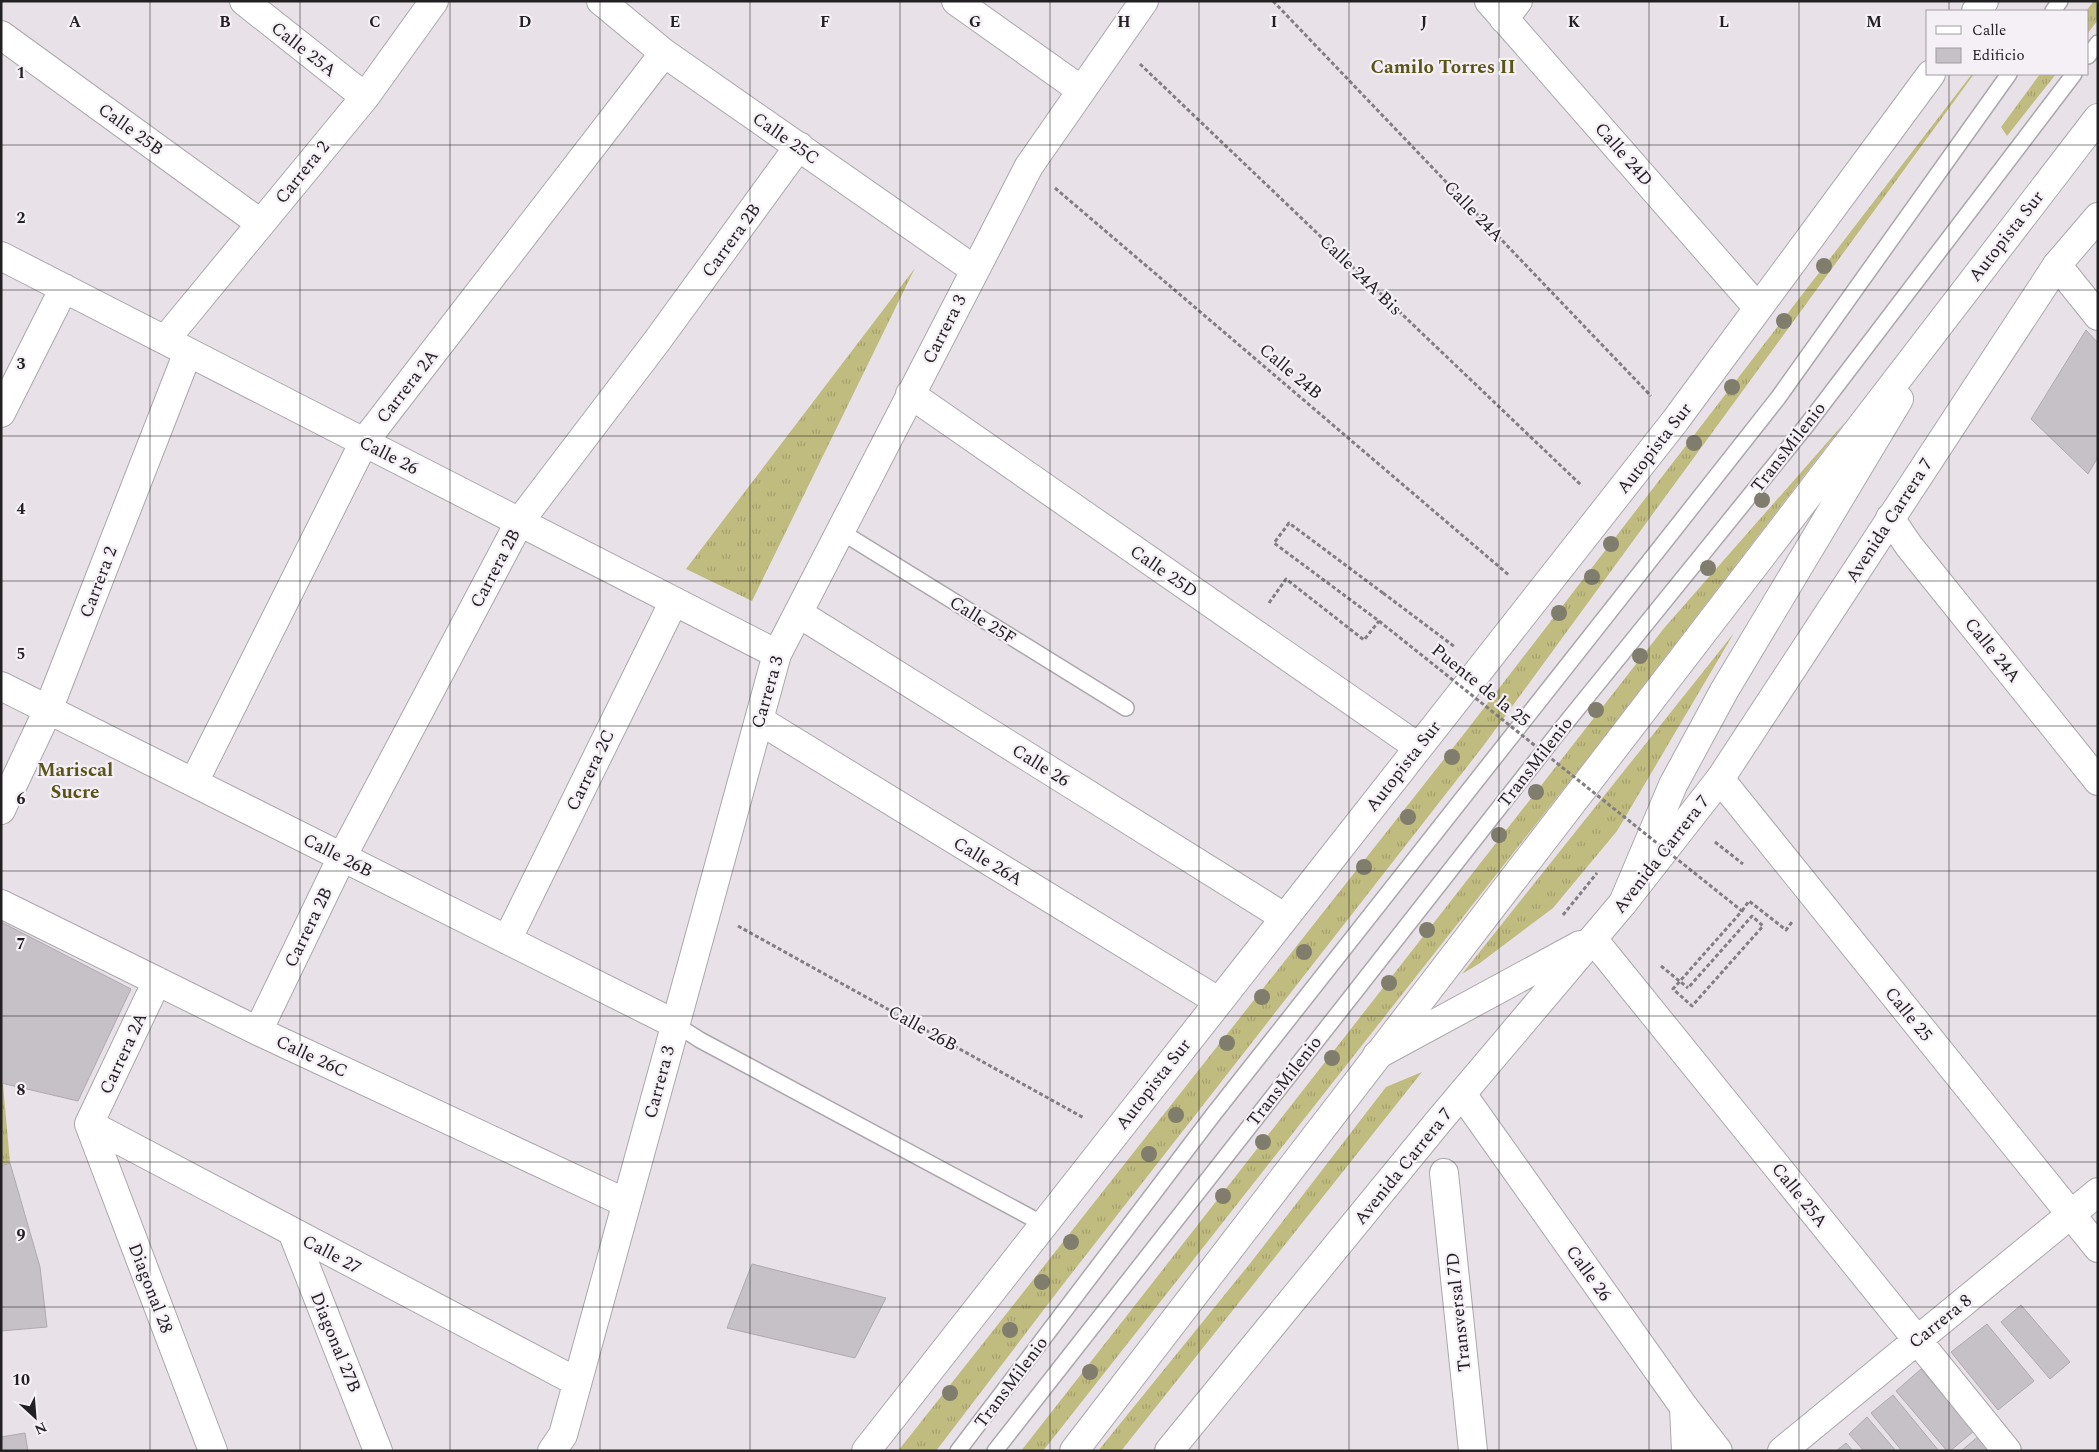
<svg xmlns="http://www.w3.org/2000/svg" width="2099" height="1452" viewBox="0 0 2099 1452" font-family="Spectral,serif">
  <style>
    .grass { fill: url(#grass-tufts) }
    .building { fill: #c6c0c7; stroke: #afaab0 }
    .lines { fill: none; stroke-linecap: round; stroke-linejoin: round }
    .service-casing { stroke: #aca6ad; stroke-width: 18 }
    .minor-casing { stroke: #aca6ad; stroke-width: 30 }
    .tertiary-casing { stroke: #aca6ad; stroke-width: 30 }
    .primary-casing { stroke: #aca6ad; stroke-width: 30 }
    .trunk-casing { stroke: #aca6ad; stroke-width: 30 }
    .path { stroke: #827e82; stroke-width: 3; stroke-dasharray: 4 2.5; stroke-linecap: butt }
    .service { stroke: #fff; stroke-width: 15 }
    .minor { stroke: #fff; stroke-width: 28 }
    .tertiary { stroke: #fff; stroke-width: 28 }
    .primary { stroke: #fff; stroke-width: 28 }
    .trunk { stroke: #fff; stroke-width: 28 }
    .path-bridge { stroke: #827e82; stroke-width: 3; stroke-dasharray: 4 2.5; stroke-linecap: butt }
    .tree { fill: #817d6d }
    .grid { fill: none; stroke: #222022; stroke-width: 1; stroke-opacity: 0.55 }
    .labels { text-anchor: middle; stroke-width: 4.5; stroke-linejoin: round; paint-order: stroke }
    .street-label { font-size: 18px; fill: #222022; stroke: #f5eff6 }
    .neighbourhood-label { font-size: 19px; font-weight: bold; fill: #595417; stroke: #f5eff6 }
    .grid-label { font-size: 16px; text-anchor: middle; font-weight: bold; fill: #222022; stroke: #f5eff6; stroke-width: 4.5; stroke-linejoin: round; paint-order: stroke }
  </style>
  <defs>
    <pattern id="grass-tufts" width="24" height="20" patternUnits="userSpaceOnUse" patternTransform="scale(1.25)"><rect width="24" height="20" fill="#c0bb7e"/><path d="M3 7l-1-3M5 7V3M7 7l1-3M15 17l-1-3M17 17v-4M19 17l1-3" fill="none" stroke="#a5a06d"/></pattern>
  </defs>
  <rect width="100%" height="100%" fill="#e8e2e8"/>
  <!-- grass -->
  <path class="grass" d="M2094 1H2098V20L2088 33 2086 11Z
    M1972 74H1974L1484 745 1061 1287 936 1451H898L1467 730Z
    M2040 74H2056L2007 136 2001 127Z
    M915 268 752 601 686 569Z
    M1846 421 1584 763 1043 1451H1021L1665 627Z
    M1734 633 1617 831 1553 908 1480 963 1462 974Z
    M1422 1072 1121 1451H1098L1252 1261 1386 1087Z
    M1 1084H3L10 1163 1 1165Z"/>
  <!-- building -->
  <path class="building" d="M2086 330 2098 343V457L2088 474 2031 419Z
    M1 922 131 989 78 1101 1 1083Z
    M10 1163 40 1267 47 1327 1 1331V1166Z
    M752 1264 886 1298 855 1358 727 1328Z
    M2021 1305 2070 1362 2050 1379 2001 1322Z
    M1987 1324 2034 1381 1998 1410 1951 1352Z
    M1921 1369 1974 1431 1950 1451H1947L1896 1391Z
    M1893 1395 1939 1451H1902L1871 1413Z
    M1867 1417 1896 1451H1864L1849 1434Z
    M25 1433 28 1451H1V1437Z
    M1980 1435 1993 1451H1961Z
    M1846 1443 1853 1451H1836Z"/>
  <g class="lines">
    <!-- service casing -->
    <g class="service-casing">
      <path id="service" d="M2053 11 2060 1
        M2088 56 2098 43
        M840 531 1126 708
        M675 1024 700 1040 1043 1224
        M958 1451 1213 1115 1778 398 2009 74
        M995 1451 1561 729 1806 426 2074 74"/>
    </g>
    <!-- minor casing -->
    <g class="minor-casing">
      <path id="minor" d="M244 1 365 97
        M601 1 664 53 975 270
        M956 1 1081 90
        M1504 19 1518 1
        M1 35 260 223
        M1 256 777 654
        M2057 265 2098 316
        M165 340 365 97 434 1
        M910 394 1418 747
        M1 413 64 288
        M1890 518 1909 546 2098 781
        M798 613 1284 917
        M1 686 675 1024
        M759 720 1218 1001
        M1720 779 2098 1248
        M194 782 364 442 664 53
        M1 810 48 710 188 352
        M1 904 258 1031 626 1203
        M1593 939 2007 1451
        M507 940 674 601
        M258 1031 342 857 520 521 657 341 799 146
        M89 1124 577 1382
        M89 1124 213 1451
        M89 1124 157 981
        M1444 1173 1473 1451
        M293 1234 378 1451
        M1684 1407 1686 1451
        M552 1451 563 1435 777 654 1029 166 1144 1
        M1782 1451 2098 1192"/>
    </g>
    <!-- tertiary casing -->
    <g class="tertiary-casing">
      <path id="tertiary" d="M1489 1 1758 308
        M1462 1094 1684 1407 1718 1451"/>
    </g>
    <!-- primary casing -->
    <g class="primary-casing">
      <path id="primary" d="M1377 1055 1580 945
        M1169 1451 1438 1122 1623 903 1720 779 2057 265 2098 217"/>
    </g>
    <!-- trunk casing -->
    <g class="trunk-casing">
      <path id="trunk" d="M1976 11 1984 1
        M1623 903 1673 785 1724 691 1899 399
        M866 1451 1675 421 1931 74
        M1074 1451 2098 118"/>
    </g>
    <!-- path -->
    <path class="path" d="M1273 1 1651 396
      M1140 64 1582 486
      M1055 188 1510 576
      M1383 593 1455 647
      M1269 603 1286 579 1364 640 1379 621
      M1715 842 1743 864
      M1742 911 1749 901 1786 930 1792 922
      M1563 915 1597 873
      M738 926 1084 1118
      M1661 966 1688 988"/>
    <!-- service -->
    <use href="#service" class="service"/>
    <!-- minor -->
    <use href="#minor" class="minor"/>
    <!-- tertiary -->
    <use href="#tertiary" class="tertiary"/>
    <!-- primary -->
    <use href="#primary" class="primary"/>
    <!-- trunk -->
    <use href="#trunk" class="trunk"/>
    <!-- path-bridge -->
    <path class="path-bridge" d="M1383 593 1289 523 1274 543 1379 621 1742 911 1673 989 1692 1006 1763 926 1752 916 1688 988"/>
  </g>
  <!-- trees -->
  <g class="tree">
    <circle cx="1824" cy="266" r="8"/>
    <circle cx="1784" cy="321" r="8"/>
    <circle cx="1732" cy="387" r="8"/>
    <circle cx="1694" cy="443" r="8"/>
    <circle cx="1762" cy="500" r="8"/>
    <circle cx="1611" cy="544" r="8"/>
    <circle cx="1708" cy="568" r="8"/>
    <circle cx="1592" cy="577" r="8"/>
    <circle cx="1559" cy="613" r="8"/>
    <circle cx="1640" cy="656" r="8"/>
    <circle cx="1596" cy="710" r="8"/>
    <circle cx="1452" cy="757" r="8"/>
    <circle cx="1536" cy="792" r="8"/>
    <circle cx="1408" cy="817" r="8"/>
    <circle cx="1499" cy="835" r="8"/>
    <circle cx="1364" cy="867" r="8"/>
    <circle cx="1427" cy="930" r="8"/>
    <circle cx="1304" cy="952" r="8"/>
    <circle cx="1389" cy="983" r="8"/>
    <circle cx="1262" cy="997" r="8"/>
    <circle cx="1227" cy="1043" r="8"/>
    <circle cx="1332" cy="1058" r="8"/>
    <circle cx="1176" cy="1115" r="8"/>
    <circle cx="1263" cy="1142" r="8"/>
    <circle cx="1149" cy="1154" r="8"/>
    <circle cx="1223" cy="1196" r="8"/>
    <circle cx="1071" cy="1242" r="8"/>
    <circle cx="1042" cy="1282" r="8"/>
    <circle cx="1010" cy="1330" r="8"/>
    <circle cx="1090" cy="1372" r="8"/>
    <circle cx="950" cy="1393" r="8"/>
  </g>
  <!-- grid -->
  <path class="grid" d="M150 1V1451M300 1V1451M450 1V1451M600 1V1451M750 1V1451M900 1V1451M1050 1V1451M1199 1V1451M1349 1V1451M1499 1V1451M1649 1V1451M1799 1V1451M1949 1V11M1949 74V1451M1 145H2098M1 290H2098M1 436H2098M1 581H2098M1 726H2098M1 871H2098M1 1016H2098M1 1162H2098M1 1307H2098"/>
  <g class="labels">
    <!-- street labels -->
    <g class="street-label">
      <text transform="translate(304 49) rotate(38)" y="6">Calle 25A</text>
      <text transform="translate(131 129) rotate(36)" y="6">Calle 25B</text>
      <text transform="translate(786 138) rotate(35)" y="6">Calle 25C</text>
      <text transform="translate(1624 154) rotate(49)" y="6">Calle 24D</text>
      <text transform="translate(302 172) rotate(-51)" y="6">Carrera 2</text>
      <text transform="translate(1474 211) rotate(46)" y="6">Calle 24A</text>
      <text transform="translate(2006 236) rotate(-52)" y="6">Autopista Sur</text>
      <text transform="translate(731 240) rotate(-54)" y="6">Carrera 2B</text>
      <text transform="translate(1361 275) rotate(44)" y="6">Calle 24A Bis</text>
      <text transform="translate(944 329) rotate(-63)" y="6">Carrera 3</text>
      <text transform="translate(1291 371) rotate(40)" y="6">Calle 24B</text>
      <text transform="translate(407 386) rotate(-52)" y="6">Carrera 2A</text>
      <text transform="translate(1788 447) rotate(-52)" y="6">TransMilenio</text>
      <text transform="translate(1654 448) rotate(-52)" y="6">Autopista Sur</text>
      <text transform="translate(389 455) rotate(27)" y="6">Calle 26</text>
      <text transform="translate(1889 520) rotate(-57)" y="6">Avenida Carrera 7</text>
      <text transform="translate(495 568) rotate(-62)" y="6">Carrera 2B</text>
      <text transform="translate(1164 571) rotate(35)" y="6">Calle 25D</text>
      <text transform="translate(98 582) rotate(-69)" y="6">Carrera 2</text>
      <text transform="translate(983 620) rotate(32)" y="6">Calle 25F</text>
      <text transform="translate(1993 650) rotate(51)" y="6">Calle 24A</text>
      <text transform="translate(1481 685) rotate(39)" y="6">Puente de la 25</text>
      <text transform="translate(767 692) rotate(-74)" y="6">Carrera 3</text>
      <text transform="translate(1535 762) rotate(-52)" y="6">TransMilenio</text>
      <text transform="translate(1041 765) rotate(32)" y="6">Calle 26</text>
      <text transform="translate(1403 766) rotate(-52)" y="6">Autopista Sur</text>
      <text transform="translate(590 770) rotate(-64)" y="6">Carrera 2C</text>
      <text transform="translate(1661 854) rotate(-52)" y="6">Avenida Carrera 7</text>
      <text transform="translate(338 855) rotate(27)" y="6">Calle 26B</text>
      <text transform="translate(988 861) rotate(31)" y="6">Calle 26A</text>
      <text transform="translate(308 927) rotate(-64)" y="6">Carrera 2B</text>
      <text transform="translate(1909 1014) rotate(51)" y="6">Calle 25</text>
      <text transform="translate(923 1028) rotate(29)" y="6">Calle 26B</text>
      <text transform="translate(123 1053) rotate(-65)" y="6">Carrera 2A</text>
      <text transform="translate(312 1056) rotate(25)" y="6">Calle 26C</text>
      <text transform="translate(1284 1081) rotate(-52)" y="6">TransMilenio</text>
      <text transform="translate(659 1082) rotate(-75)" y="6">Carrera 3</text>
      <text transform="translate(1153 1084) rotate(-52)" y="6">Autopista Sur</text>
      <text transform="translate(1403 1166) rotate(-51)" y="6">Avenida Carrera 7</text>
      <text transform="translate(1800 1195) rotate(51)" y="6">Calle 25A</text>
      <text transform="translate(332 1254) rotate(28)" y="6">Calle 27</text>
      <text transform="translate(1589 1273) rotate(54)" y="6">Calle 26</text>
      <text transform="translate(151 1288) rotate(69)" y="6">Diagonal 28</text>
      <text transform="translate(1458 1312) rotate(-96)" y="6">Transversal 7D</text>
      <text transform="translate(1940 1321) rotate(-39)" y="6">Carrera 8</text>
      <text transform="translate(336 1342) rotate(68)" y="6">Diagonal 27B</text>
      <text transform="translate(1011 1382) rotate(-53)" y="6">TransMilenio</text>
    </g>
    <!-- neighbourhood labels -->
    <g class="neighbourhood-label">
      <text x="1443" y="73">Camilo Torres II</text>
      <text x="75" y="776">Mariscal<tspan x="75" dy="22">Sucre</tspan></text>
    </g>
  </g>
  <g class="grid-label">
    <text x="75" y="27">A</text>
    <text x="225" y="27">B</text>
    <text x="375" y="27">C</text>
    <text x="525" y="27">D</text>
    <text x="675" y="27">E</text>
    <text x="825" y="27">F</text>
    <text x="975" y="27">G</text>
    <text x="1124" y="27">H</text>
    <text x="1274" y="27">I</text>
    <text x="1424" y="27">J</text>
    <text x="1574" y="27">K</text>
    <text x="1724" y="27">L</text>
    <text x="1874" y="27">M</text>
    <text x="21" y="78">1</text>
    <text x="21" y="223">2</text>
    <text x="21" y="369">3</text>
    <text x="21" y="514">4</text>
    <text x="21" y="659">5</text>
    <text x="21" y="804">6</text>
    <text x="21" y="949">7</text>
    <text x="21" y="1095">8</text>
    <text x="21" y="1240">9</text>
    <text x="21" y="1385">10</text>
  </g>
  <!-- border -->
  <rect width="2099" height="1452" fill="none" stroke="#222022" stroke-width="5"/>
  <!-- legend -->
  <rect x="1926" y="10" width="162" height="65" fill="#f5eff6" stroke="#a19ca1"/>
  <rect x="1936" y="26" width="25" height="8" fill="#ffffff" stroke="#a19ca1"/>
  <text x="1972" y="35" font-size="15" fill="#222022">Calle</text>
  <rect x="1936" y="48" width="25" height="15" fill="#c6c0c7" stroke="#a19ca1"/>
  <text x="1972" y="60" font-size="15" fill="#222022">Edificio</text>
  <!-- north arrow -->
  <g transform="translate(35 1417) rotate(154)" stroke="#f5eff6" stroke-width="4" paint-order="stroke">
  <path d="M0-4L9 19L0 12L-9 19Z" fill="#222022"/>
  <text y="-8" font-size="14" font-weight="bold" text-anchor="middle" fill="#222022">N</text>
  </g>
</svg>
